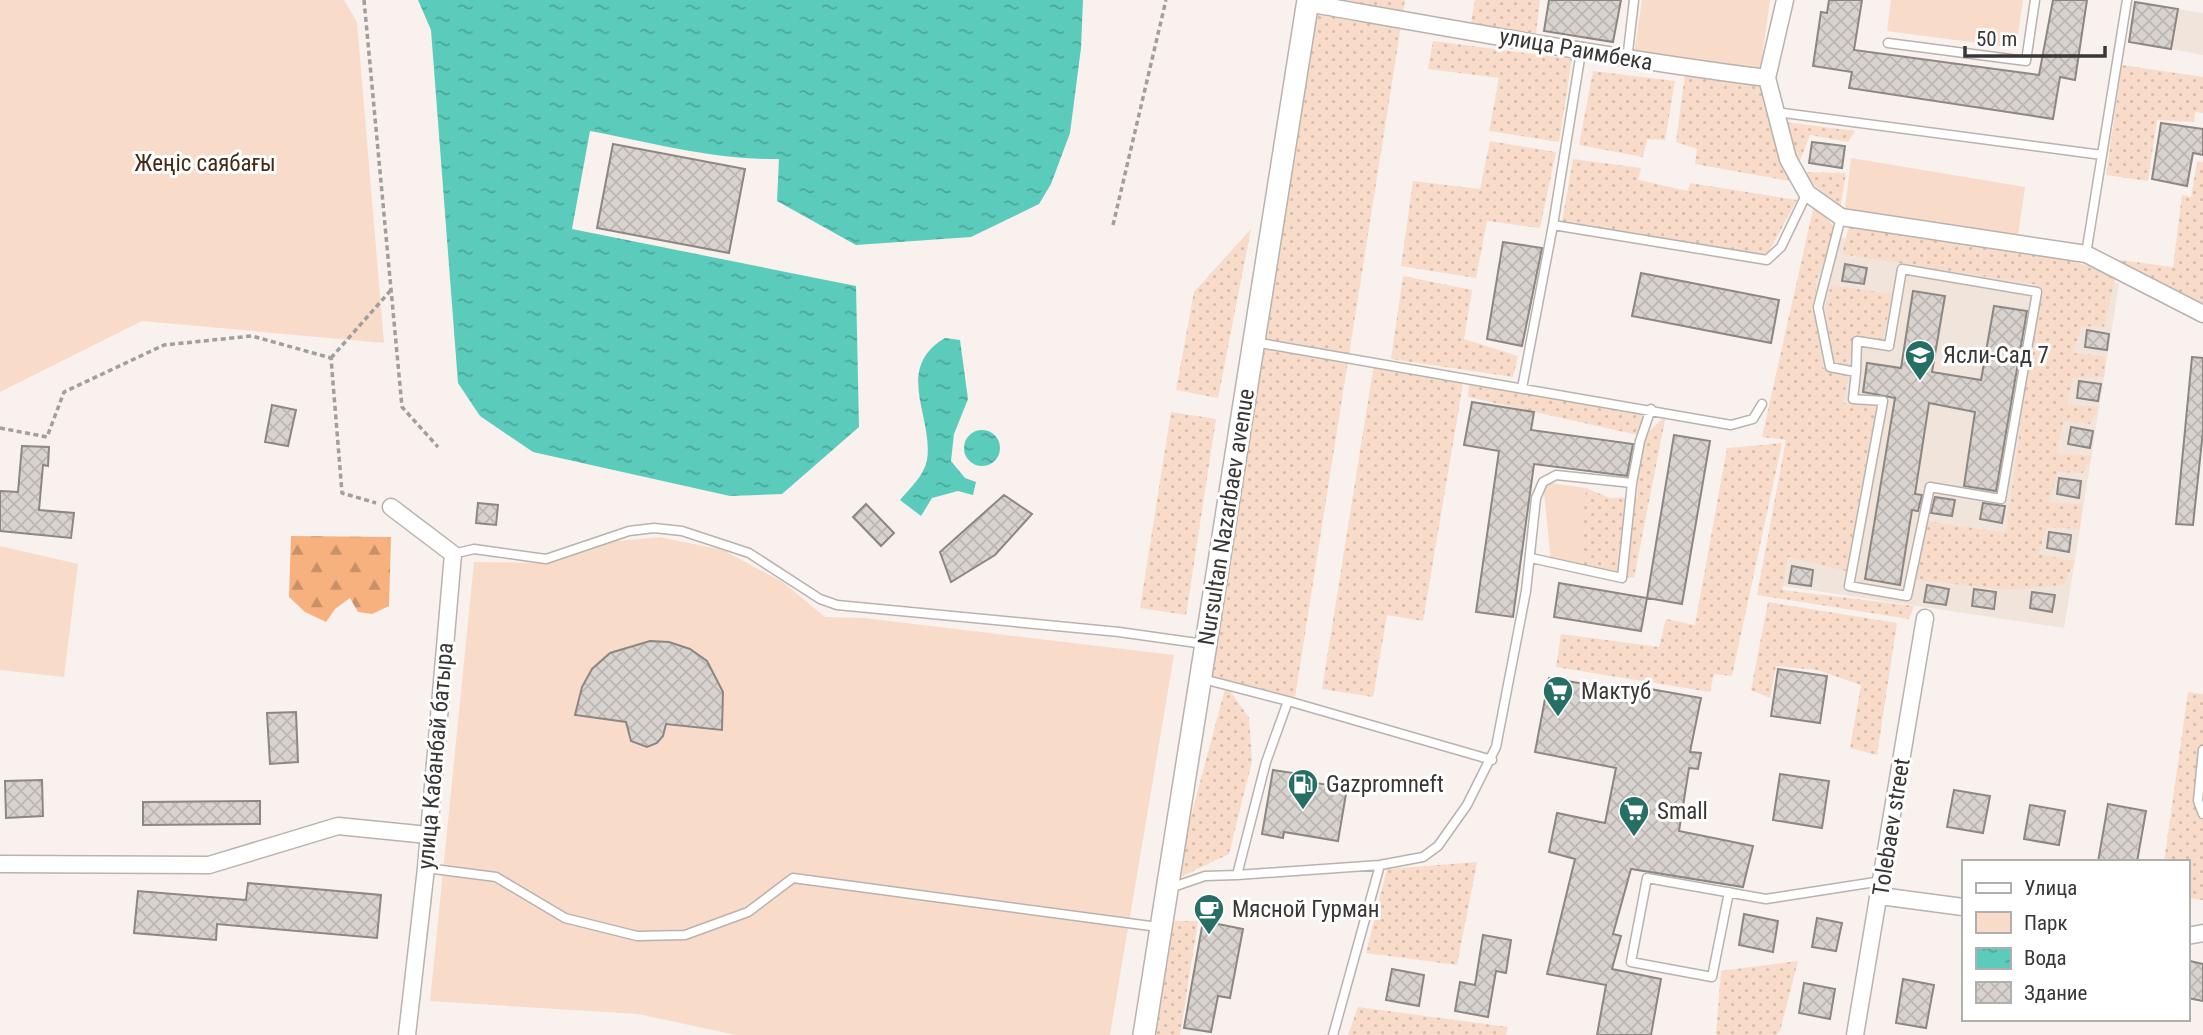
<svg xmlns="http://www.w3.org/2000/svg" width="2203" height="1035" viewBox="0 0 2203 1035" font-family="'Roboto Condensed',sans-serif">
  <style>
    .built { fill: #f1e4db }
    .grass { fill: url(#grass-dots) }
    .forest { fill: url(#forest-firs) }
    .park { fill: #f8dcc9 }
    .water { fill: url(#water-ripples) }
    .building { fill: url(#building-cross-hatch); stroke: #8d8783; stroke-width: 2 }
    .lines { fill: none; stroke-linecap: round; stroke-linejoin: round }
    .service-casing { stroke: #b9b2ae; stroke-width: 11 }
    .minor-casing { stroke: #b9b2ae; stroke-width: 19 }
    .secondary-casing { stroke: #b9b2ae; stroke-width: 24 }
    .path { stroke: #a29e9b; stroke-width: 3.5; stroke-dasharray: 5 3.5; stroke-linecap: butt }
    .service { stroke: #fff; stroke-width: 8 }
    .minor { stroke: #fff; stroke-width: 16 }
    .secondary { stroke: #fff; stroke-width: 21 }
    .labels { text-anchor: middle; stroke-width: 6; stroke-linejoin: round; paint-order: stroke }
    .street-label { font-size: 23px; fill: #393735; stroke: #fff }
    .park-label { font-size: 23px; fill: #472a15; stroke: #fff }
    .poi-label { font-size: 23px; fill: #393735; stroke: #fff; text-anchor: start }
  </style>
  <defs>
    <pattern id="grass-dots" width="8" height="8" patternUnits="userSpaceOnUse" patternTransform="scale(1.75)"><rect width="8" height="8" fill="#f8dcc9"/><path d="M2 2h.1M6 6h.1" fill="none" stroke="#d5bdad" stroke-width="1.8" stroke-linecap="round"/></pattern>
    <pattern id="forest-firs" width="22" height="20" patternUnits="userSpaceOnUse" patternTransform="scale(1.75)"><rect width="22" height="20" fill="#f7b17e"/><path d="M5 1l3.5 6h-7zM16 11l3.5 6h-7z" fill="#c99168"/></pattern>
    <pattern id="water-ripples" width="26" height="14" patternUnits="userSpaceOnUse" patternTransform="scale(1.75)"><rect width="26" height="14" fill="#5bcbbb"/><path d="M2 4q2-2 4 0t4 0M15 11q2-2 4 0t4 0" fill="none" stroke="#4ca699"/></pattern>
    <pattern id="building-cross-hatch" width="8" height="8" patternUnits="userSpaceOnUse" patternTransform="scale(1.75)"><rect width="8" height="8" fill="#d9d3cf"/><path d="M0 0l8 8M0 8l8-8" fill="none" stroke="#bbb6b2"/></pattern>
  </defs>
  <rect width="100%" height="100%" fill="#f8f1ed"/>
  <!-- built -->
  <path class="built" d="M2178 9 2203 13V55L2171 49Z
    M1819 234 2119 283 2064 628 1763 583Z"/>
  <!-- grass -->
  <path class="grass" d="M1308 0H1405L1295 697 1201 679Z
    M1475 0H1540L1535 42 1469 34Z
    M1433 41 1572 59 1559 142 1489 131 1499 78 1428 69Z
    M2122 65 2203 77V113L2195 112 2194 122 2157 120 2148 181 2106 175Z
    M1593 71 1675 81 1665 140 1647 139 1643 157 1579 145Z
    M1685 74 1760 84 1790 181 1695 164 1697 149 1676 142Z
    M1785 122 1855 131 1848 142 1810 135 1799 163Z
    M1490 141 1556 152 1540 228 1487 221 1476 278 1401 266 1413 181 1480 189Z
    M1573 159 1641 168 1638 180 1688 191 1690 183 1797 200 1765 259 1562 222Z
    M2197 161 2203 162V308L2105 258 2173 267 2182 195 2191 197Z
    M1800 172 1846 173 1840 209Z
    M1814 205 1838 231 1816 281 1815 314 1823 368 1849 374 1843 403 1876 407 1846 571 1788 557 1782 590 1914 606 1909 619 1757 595 1786 440 1762 437Z
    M1849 226 2056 256 2116 275 2104 327 2082 326 2073 353 2105 356 2104 377 2073 378 2067 404 2099 407 2090 424 2064 421 2056 453 2092 456 2083 473 2058 472 2049 502 2082 504 2080 529 2046 527 2039 554 2075 561 2063 585 2009 590 1916 580 1926 521 2006 533 2039 285 1842 254Z
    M1251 229 1218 398 1176 390 1194 292Z
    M1403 276 1472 290 1464 339 1518 356 1513 377 1391 359Z
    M1831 285 1892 294 1883 341 1854 335 1848 366 1834 363 1825 307Z
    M1374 364 1464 378 1423 621 1387 615 1373 697 1322 689Z
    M1469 385 1643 410 1642 436 1468 397Z
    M1171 412 1216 419 1186 615 1140 608Z
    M1666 415 1634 578 1577 571 1586 488 1610 498 1637 497 1640 441Z
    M1782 443 1732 676 1714 674 1710 692 1556 667 1561 634 1659 647 1666 619 1695 625 1727 448Z
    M1768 602 1897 623 1877 755 1850 748 1861 685 1817 670 1776 666 1770 698 1751 690Z
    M1226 685 1249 718 1252 761 1229 854 1174 880Z
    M2188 692 2203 694V900L2187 898V862H2164Z
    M1477 862 1457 965 1366 953 1387 869Z
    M1170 921H1198L1180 1035H1152Z
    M1798 961 1780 1031 1776 1035H1716L1721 971Z
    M1358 1007 1508 1027 1506 1035H1348Z"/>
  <!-- forest -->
  <path class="forest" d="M291 536 391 537 389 606 372 614 358 612 350 598 335 609 326 622 305 612 289 597Z"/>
  <!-- park -->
  <path class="park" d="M0 0H344L357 22 384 343 142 321 0 392Z
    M1642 0H1770L1760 71 1634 54Z
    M1891 0H2023L2016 48 1887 31Z
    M1851 158 2025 187 2018 236 1845 209Z
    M1543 482 1586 488 1579 567 1551 562Z
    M660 537 723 550 784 583 825 617 864 618 1174 655 1110 1035H736L638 1014 430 1001 474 562 547 563 608 542Z
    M0 546 78 564 64 677 0 670Z"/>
  <!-- water -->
  <path class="water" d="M418 0H1083L1081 48 1070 133 1051 184 1039 204 971 237 856 245 777 201 779 159C714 160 653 143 590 131L572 229 856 286 859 427 782 494 730 496 533 452 480 416 458 383 431 30Z
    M945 338 960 340 968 399 954 434 951 461 965 478 976 482 973 495 958 491 932 498 921 516 900 500C910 488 924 476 927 460 934 417 893 369 945 338Z
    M964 448a18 18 0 1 1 36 0a18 18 0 1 1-36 0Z"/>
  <!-- building -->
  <path class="building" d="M1549 0H1621L1613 42 1544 31Z
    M1829 0H1862L1854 50 2039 75 2053 0H2087L2075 80 2060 77 2053 119 1849 88 1852 72 1813 66 1821 12 1827 13Z
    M2135 2 2178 9 2171 49 2129 42Z
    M2161 123 2203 129V155L2193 153 2187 186 2152 179Z
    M1812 142 1845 146 1842 168 1809 163Z
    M613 144 745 169 729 253 597 228Z
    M1503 242 1542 248 1522 346 1487 339Z
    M1845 264 1867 268 1864 284 1842 281Z
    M1641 273 1779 300 1771 343 1632 316Z
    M1913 291 1945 296 1932 372 1981 380 1994 306 2027 311 1996 491 1964 486 1975 412 1929 403 1915 494 1922 495 1918 511 1912 510 1900 585 1865 579 1895 398 1863 392 1867 363 1901 368Z
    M2087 330 2109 334 2107 350 2085 347Z
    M2192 357 2203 358V431L2193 525 2176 524Z
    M2079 381 2101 384 2098 401 2077 398Z
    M1472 402 1534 412 1531 430 1633 444 1627 476 1534 464 1513 617 1476 612 1499 451 1464 445Z
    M272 405 296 410 288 446 265 442Z
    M2071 427 2093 431 2090 448 2068 444Z
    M1674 435 1710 441 1682 604 1647 598Z
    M22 446 49 447 48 466 43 465 39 510 74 513 71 538 0 531V491L18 492Z
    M2059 478 2081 481 2079 498 2057 494Z
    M1004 495 1032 514 995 555 951 582 940 552Z
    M1935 497 1955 500 1952 516 1931 513Z
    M478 503 498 505 496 525 476 523Z
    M1983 503 2005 506 2002 523 1980 519Z
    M866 504 894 533 881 546 853 517Z
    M2049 532 2071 535 2069 552 2047 548Z
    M1792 566 1813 570 1811 586 1789 583Z
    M1559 583 1647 598 1641 631 1554 617Z
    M1927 585 1949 589 1946 605 1924 602Z
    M1974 589 1996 592 1994 609 1972 606Z
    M2032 592 2055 595 2052 612 2030 608Z
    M650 641 669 642 690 649 707 661 723 692 722 730 666 724 663 736 657 743 647 747 631 741 626 722 575 715 582 687 592 669 610 653Z
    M1778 669 1827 676 1820 723 1771 716Z
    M1549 678 1621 690 1622 684 1701 698 1690 752 1701 753 1698 769 1689 768 1679 831 1753 846 1743 887 1631 869 1613 934 1621 936 1612 969 1661 979 1651 1035H1597L1606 985 1547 974 1575 859 1549 852 1557 813 1605 823 1616 768 1535 752Z
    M296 712 298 762 270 764 267 713Z
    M1273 770 1293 773 1292 779 1347 788 1338 841 1284 832 1283 838 1262 834Z
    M1780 774 1829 781 1822 828 1773 820Z
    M42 780 43 816 6 818 5 781Z
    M1954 790 1990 796 1983 833 1947 827Z
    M260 801V824L143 825V802Z
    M2108 804 2146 811 2137 862H2098Z
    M2030 805 2065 811 2059 845 2024 839Z
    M248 883 381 895 377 938 217 924 216 940 134 933 138 891 246 900Z
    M1744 914 1778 921 1773 952 1739 945Z
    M1817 918 1842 923 1836 951 1812 947Z
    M1203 921 1243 929 1230 998 1218 996 1211 1032 1184 1028Z
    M1483 935 1511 940 1506 973 1496 971 1488 1017 1455 1011 1460 982 1475 985Z
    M2190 961 2203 964V1001L2187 998Z
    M1392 969 1424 975 1419 1006 1386 1000Z
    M1903 979 1934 985 1926 1028 1896 1023Z
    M1804 983 1835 989 1830 1019 1799 1013Z"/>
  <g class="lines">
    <!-- service casing -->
    <g class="service-casing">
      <path id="service" d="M1888 43 2026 61 2035 0
        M1627 60 1634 0
        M1776 112 2102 155
        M1841 217 1818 307 1830 367 1856 372 1853 399 1883 401 1849 586 1907 596 1930 487 2001 499 2037 292 1902 269 1889 346 1857 341 1856 372
        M1553 225 1767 260 1781 247 1807 193
        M2086 254 2127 0
        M1254 342 1731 425 1753 419 1762 404
        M1522 388 1553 225 1581 52
        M453 554 474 549 546 559 629 531 654 528 682 531 749 553 820 599 837 605 1119 632 1204 644
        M1531 558 1622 578 1632 483
        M1288 701 1492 760
        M2203 750 2198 801 2203 814
        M426 868 496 877 565 918 637 936 685 935 748 912 793 878 1158 927
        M1237 875 1380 865 1423 857 1438 846 1467 805 1496 747 1526 591 1536 498 1543 482 1556 475 1632 483 1640 441 1651 409
        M1170 888 1205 876 1237 875 1266 762 1288 701 1203 679
        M1729 892 1712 977 1631 962 1647 878 1766 899 1882 881
        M1333 1035 1380 865"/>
    </g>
    <!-- minor casing -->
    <g class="minor-casing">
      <path id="minor" d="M1307 3C1460 30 1612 58 1767 78L1785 0
        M1767 78 1788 159 1807 193 1841 217 2086 254 2203 314
        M391 507 453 554 426 868 407 1035
        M0 864 209 865 338 826 428 835
        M1880 896 1963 907
        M2187 936 2203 933
        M1855 1035 1925 618"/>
    </g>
    <!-- secondary casing -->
    <g class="secondary-casing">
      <path id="secondary" d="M1144 1035 1308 0"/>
    </g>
    <!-- path -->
    <path class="path" d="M364 0 402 407 438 447
      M1113 225 1166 0
      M331 358 391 290
      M0 428 47 437 64 392 164 345 252 336 331 358 342 493 376 503"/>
    <!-- service -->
    <use href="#service" class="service"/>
    <!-- minor -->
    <use href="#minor" class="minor"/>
    <!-- secondary -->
    <use href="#secondary" class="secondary"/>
  </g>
  <!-- icons -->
  <defs>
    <g id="school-pin" transform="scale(1.575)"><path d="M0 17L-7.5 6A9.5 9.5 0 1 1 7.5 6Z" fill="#276f65" stroke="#fff"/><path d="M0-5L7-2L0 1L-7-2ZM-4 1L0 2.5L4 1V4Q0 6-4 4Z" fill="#fff"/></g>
    <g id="supermarket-pin" transform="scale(1.575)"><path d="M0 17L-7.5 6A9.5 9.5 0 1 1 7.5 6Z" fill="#276f65" stroke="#fff"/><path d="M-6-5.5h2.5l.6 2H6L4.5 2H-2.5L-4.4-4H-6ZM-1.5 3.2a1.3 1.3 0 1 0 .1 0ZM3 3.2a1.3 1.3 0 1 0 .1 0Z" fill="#fff"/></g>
    <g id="fuel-pin" transform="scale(1.575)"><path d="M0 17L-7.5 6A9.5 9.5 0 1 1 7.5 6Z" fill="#276f65" stroke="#fff"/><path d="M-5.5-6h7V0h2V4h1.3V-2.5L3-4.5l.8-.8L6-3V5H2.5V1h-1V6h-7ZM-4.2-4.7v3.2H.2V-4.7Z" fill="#fff"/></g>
    <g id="cafe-pin" transform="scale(1.575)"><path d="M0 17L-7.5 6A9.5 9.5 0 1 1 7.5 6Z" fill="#276f65" stroke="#fff"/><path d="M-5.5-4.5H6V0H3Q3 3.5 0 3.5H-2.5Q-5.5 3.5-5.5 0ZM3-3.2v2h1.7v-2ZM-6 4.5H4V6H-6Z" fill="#fff"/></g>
  </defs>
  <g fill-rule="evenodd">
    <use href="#school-pin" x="1920" y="355"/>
    <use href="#supermarket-pin" x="1558" y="691"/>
    <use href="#fuel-pin" x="1303" y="784"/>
    <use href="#supermarket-pin" x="1634" y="811"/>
    <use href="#cafe-pin" x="1209" y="909"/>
  </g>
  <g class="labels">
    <!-- street labels -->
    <g class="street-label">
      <text transform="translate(1576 49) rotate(10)" y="8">улица Раимбека</text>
      <text transform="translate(1226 517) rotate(-81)" y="8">Nursultan Nazarbaev avenue</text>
      <text transform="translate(435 756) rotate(-85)" y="8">улица Кабанбай батыра</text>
      <text transform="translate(1891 827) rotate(-81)" y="8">Tolebaev street</text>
    </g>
    <!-- park labels -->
    <g class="park-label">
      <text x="205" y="171">Жеңіс саябағы</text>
    </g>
    <!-- poi labels -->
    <g class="poi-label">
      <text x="1943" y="363">Ясли-Сад 7</text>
      <text x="1581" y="699">Мактуб</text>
      <text x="1326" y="792">Gazpromneft</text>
      <text x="1657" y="819">Small</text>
      <text x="1232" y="917">Мясной Гурман</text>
    </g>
  </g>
  <!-- legend -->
  <rect x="1962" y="860" width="228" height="161" fill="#ffffff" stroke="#b0afae" stroke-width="2"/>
  <rect x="1976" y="883" width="35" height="10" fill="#ffffff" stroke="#b0afae" stroke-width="2"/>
  <text x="2024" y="895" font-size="21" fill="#393735">Улица</text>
  <rect x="1976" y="912" width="35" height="21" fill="#f8dcc9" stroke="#b0afae" stroke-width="2"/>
  <text x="2024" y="930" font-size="21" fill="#393735">Парк</text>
  <rect x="1976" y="948" width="35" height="21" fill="url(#water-ripples)" stroke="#b0afae" stroke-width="2"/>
  <text x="2024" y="965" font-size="21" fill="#393735">Вода</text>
  <rect x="1976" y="982" width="35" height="21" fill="url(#building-cross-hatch)" stroke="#b0afae" stroke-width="2"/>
  <text x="2024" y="1000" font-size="21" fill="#393735">Здание</text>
  <!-- scale -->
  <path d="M1965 46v10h140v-10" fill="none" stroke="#393735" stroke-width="3.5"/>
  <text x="1976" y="46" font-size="21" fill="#393735" stroke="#ffffff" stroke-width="5" paint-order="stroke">50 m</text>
</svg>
